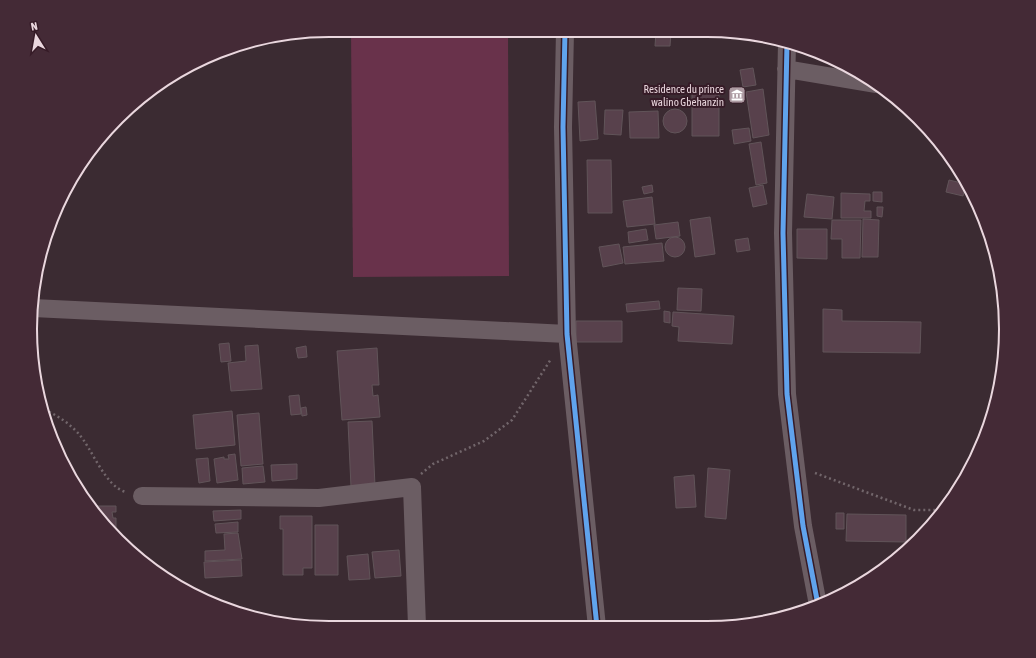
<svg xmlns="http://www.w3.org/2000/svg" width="1036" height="658" viewBox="0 0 1036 658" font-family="'Asap Condensed',sans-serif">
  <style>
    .green { fill: #69324b }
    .building { fill: #58414c; stroke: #615459 }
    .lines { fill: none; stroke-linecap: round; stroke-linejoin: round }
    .path { stroke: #72666b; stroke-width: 2.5; stroke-dasharray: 2 3; stroke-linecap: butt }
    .minor { stroke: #6b5d63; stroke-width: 18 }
    .cycleway-casing { stroke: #361b27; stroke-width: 8 }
    .cycleway { stroke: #60a3ed; stroke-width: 5 }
    .labels { text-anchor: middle; stroke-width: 4; stroke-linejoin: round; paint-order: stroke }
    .poi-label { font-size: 11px; fill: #ead7de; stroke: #361b27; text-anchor: end }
    .rim { fill: none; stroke: #ead7de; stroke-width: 2 }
  </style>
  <rect width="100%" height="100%" fill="#3b2b32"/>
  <!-- green -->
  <path class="green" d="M351 30 508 31 509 276 353 277Z"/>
  <!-- building -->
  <path class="building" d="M656 32H671L670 46H655Z
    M753 68 756 85 743 87 740 70Z
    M692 88H719V136H692Z
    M763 89 769 135 753 138 746 92Z
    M595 101 598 139 580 141 578 102Z
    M663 121a12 12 0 1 1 24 0a12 12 0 1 1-24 0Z
    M605 110H623L621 135 604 134Z
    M658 111 659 138H630L629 112Z
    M749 128 751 141 734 144 732 130Z
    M761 142 767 183 756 185 749 144Z
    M587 160H611L612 213H588Z
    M949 180 966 184 963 196 946 192Z
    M652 185 653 192 644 194 642 187Z
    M763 185 767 204 753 207 749 188Z
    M873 192H882V202L873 201Z
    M841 193 870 194V201H865L864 211H871V218H841Z
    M807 194 834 197 832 219 804 217Z
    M652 197 655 224 627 227 623 201Z
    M877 207H883L882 217 877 216Z
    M710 217 715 254 695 257 690 220Z
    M863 219 879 220 878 257H862Z
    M832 220H861L860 258H842V239H831Z
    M678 222 680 236 656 239 654 225Z
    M646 229 648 240 629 243 628 232Z
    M797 229H827V259L797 258Z
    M665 247a10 10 0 1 1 20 0a10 10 0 1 1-20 0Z
    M748 238 750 250 737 252 735 240Z
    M662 243 664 261 625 264 623 247Z
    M619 244 623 263 603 267 599 247Z
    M678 288 702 289 701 311 677 310Z
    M659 301 660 309 627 312 626 304Z
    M823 309 842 310V321L921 322 920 353 823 352Z
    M664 311 670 312V323L664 322Z
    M673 312 734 316 732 344 678 341 679 327 672 326Z
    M576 321H622V342H576Z
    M229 343 231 361 221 362 219 344Z
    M258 345 262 389 231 391 228 363 246 361 245 346Z
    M306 346 307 357 298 358 296 348Z
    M377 348 379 385H372L373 396 378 395 380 417 342 420 337 351Z
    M299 395 301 414 291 415 289 396Z
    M306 407 307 415 302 416 301 408Z
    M232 411 235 445 196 449 193 415Z
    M259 413 263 464 241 466 237 415Z
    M372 421 375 486 351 487 348 422Z
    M235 454 238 480 217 483 214 459 224 457V459H229L228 455Z
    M208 458 210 481 199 483 196 459Z
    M297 464V479L272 481 271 465Z
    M263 466 265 482 243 484 242 468Z
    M708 468 730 470 726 519 705 517Z
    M694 475 696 507 676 508 674 477Z
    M91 506H116V512H112L113 518H116V529H112Z
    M241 510V519L214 521 213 511Z
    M836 513H844V529H836Z
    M847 514 906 515V542L846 541Z
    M280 516H312V568H303V575H283V529H280Z
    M238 522V532L216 533 215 524Z
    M315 525H338V575H315Z
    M238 533 242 559 205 561V551L225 550 224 534Z
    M399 550 401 576 375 578 372 552Z
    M368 554 370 579 349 580 347 556Z
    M241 560 242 576 205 578 204 562Z"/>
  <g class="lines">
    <!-- path -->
    <path class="path" d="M40 407C54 414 67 421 78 433 92 448 105 487 126 492
      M815 473 914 510H945
      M421 474 433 464 484 441 512 420 551 359"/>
    <!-- minor -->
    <path class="minor" d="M565 31 563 127 567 334 597 627
      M787 43 783 233 787 394 803 526 818 605
      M786 69 875 84
      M33 308 567 334
      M142 496 319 498 412 487 417 626"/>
    <!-- cycleway casing -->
    <g class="cycleway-casing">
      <path id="cycleway" d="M565 31 563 127 567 334 597 627
        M787 43 783 233 787 394 803 526 818 605"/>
    </g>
    <!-- cycleway -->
    <use href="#cycleway" class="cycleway"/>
  </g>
  <!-- icons -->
  <defs>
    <g id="museum-square" transform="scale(0.9)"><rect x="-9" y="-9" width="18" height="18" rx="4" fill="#ad9ba2" stroke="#361b27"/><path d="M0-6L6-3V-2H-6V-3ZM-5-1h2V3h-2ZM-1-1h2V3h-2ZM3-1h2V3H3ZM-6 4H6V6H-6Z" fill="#fff"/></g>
  </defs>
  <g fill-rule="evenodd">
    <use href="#museum-square" x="737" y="95"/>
  </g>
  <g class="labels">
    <!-- poi labels -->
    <g class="poi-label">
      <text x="724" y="93">Residence du prince<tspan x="724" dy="13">walino Gbehanzin</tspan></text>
    </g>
  </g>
  <!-- crop -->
  <path d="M0 0H1036V658H0ZM329 37H707A292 292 0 0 1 999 329V329A292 292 0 0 1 707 621H329A292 292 0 0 1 37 329V329A292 292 0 0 1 329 37Z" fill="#442a36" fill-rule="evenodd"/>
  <path class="rim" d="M329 37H707A292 292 0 0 1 999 329V329A292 292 0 0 1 707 621H329A292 292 0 0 1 37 329V329A292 292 0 0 1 329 37Z"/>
  <!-- north arrow -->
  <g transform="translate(36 36) rotate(349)" stroke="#361b27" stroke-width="3" paint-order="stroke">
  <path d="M0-3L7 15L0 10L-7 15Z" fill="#ead7de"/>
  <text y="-6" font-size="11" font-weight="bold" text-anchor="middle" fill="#ead7de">N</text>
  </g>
</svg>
